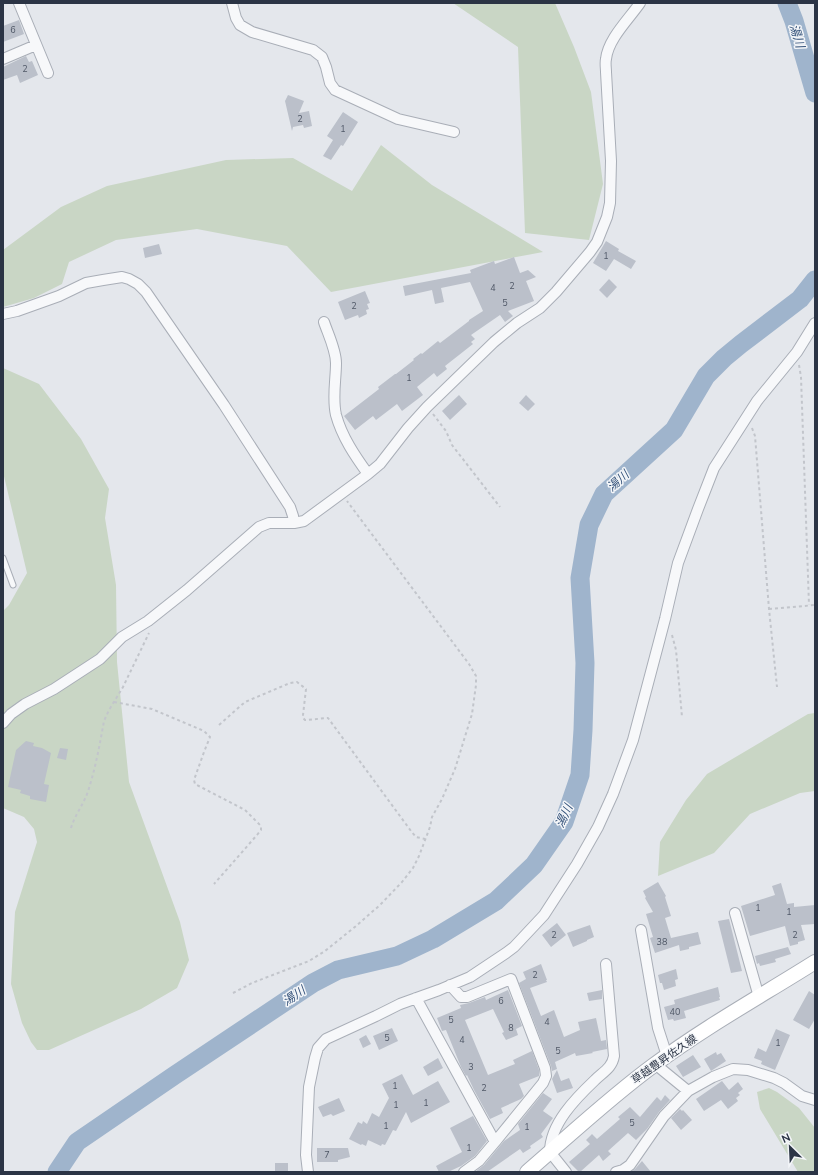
<svg xmlns="http://www.w3.org/2000/svg" width="818" height="1175" viewBox="0 0 818 1175" font-family="'Nunito Sans','Noto Sans JP',sans-serif">
  <style>
    .green { fill: #c9d6c5 }
    .lines { fill: none; stroke-linecap: round; stroke-linejoin: round }
    .river { stroke: #9fb4cc; stroke-width: 19 }
    .building { fill: #bbc0ca }
    .lane-casing { stroke: #a9aeb7; stroke-width: 7 }
    .street-casing { stroke: #a9aeb7; stroke-width: 12 }
    .secondary-casing { stroke: #a9aeb7; stroke-width: 16 }
    .path { stroke: #c2c5cb; stroke-width: 2; stroke-dasharray: 3 3; stroke-linecap: butt }
    .lane { stroke: #f7f8fa; stroke-width: 5 }
    .street { stroke: #f7f8fa; stroke-width: 10 }
    .secondary { stroke: #fff; stroke-width: 14 }
    .labels { text-anchor: middle; stroke-width: 3; stroke-linejoin: round; paint-order: stroke }
    .number-label { font-size: 9px; fill: #4f5766 }
    .street-label { font-size: 11px; fill: #2b3445; stroke: #f4f6f9 }
    .water-label { font-size: 12px; font-style: italic; fill: #34527a; stroke: #f4f6f9 }
  </style>
  <rect width="100%" height="100%" fill="#e4e7ec"/>
  <!-- green -->
  <path class="green" d="M453 3H555L574 47 591 92 603 184 589 240 525 233 518 47Z
    M381 145 432 185 543 252 331 292 287 246 197 229 116 240 69 262 62 284 34 298 3 307V250L61 207 107 186 226 160 293 158 352 191Z
    M3 368 39 384 81 439 109 489 105 518 116 585 117 662 129 782 180 922 189 960 177 988 141 1009 49 1050H37L31 1042 22 1023 11 984 15 912 37 842 34 829 24 817 3 808V611L9 605 27 573 3 472Z
    M815 713V791L800 793 750 814 714 853 658 876 660 842 686 800 707 774 808 714Z
    M769 1088 777 1092 799 1108 815 1128V1172H798L760 1109 757 1092Z"/>
  <g class="lines">
    <!-- river -->
    <path class="river" d="M787 3 794 21 815 93
      M57 1172 77 1142 175 1075 313 983 338 970 397 956 433 939 496 901 534 865 564 822 580 775 583 730 585 663 580 578 589 525 604 494 674 430 706 376 724 358 741 344 800 299 815 280"/>
  </g>
  <!-- building -->
  <path class="building" d="M19 20 24 34 3 42V26Z
    M26 56 29 62 32 61 38 75 20 83 17 75 3 80V67Z
    M288 95 304 101 299 113 309 111 312 126 304 128 303 125 293 127 292 131 285 101Z
    M343 112 358 122 343 146 341 145 331 160 323 156 333 140 327 136Z
    M606 241 619 249 618 251 636 261 631 269 614 259 606 271 593 263Z
    M159 244 162 254 145 258 143 248Z
    M514 257 520 273 528 270 536 277 526 281 534 301 508 311 513 316 505 322 500 315 471 335 475 339 471 342 473 344 445 366 447 369 437 377 434 373 417 387 423 395 402 411 397 404 376 420 373 416 355 430 344 416 379 389 378 387 395 374H396L414 360 413 359 421 353 422 354 438 341 440 343 469 321V320L483 311 470 282 441 288 444 302 435 304 432 290 405 296 403 286 471 273 470 270 494 261 495 264Z
    M609 279 617 287 607 298 599 290Z
    M365 291 370 303 367 304 369 309 366 310 367 314 359 318 358 315 345 320 338 302Z
    M459 395 467 404 450 420 442 411Z
    M526 395 535 404 528 411 519 403Z
    M26 741 34 743 33 746 42 748 51 753 44 784 49 785 46 802 30 799V796L20 793 21 790 8 787 16 750Z
    M60 748 68 749 66 760 57 758Z
    M658 882 666 896 665 897 671 916 665 918 671 938 698 932 701 944 689 947V949L680 951 679 945 655 953 650 938 653 937 646 914 653 912 645 898 646 897 643 891Z
    M781 883 787 904 794 903V907L815 905V924L801 925 805 940 798 942V944L790 946 785 926 750 936 741 906 775 895 772 886Z
    M729 919 742 971 731 973 718 921Z
    M557 923 566 935 551 947 542 935Z
    M590 925 594 937 587 940V941L573 947 567 933Z
    M788 947 791 954 775 959 776 962 760 966 759 963 757 964 755 956Z
    M541 964 547 980H546L547 982 530 988 541 1016 554 1010 564 1037 580 1030 578 1022 596 1018 601 1041 606 1040 607 1049 592 1052 593 1053 576 1056 575 1053 555 1062 557 1069 552 1071 551 1066 519 983 526 979 523 972Z
    M676 969 678 979 675 980 676 986 664 990 662 983H660L658 975Z
    M718 987 720 997H719L720 1000 684 1011 686 1018 674 1021 673 1019 668 1020 664 1007 675 1004 674 1000Z
    M508 990 522 1026 516 1029 518 1035 506 1040 502 1033 504 1032 493 1009 465 1020 488 1075 515 1064 513 1060 532 1051 539 1070V1076L519 1084 524 1096 521 1099 501 1108 503 1113 490 1119 474 1090 467 1075 466 1076 461 1067 446 1030 442 1031 437 1018 461 1008 460 1005 469 1003 485 997 486 1000Z
    M602 990V999L589 1001 587 993Z
    M809 991 815 995V1019L809 1029 793 1020Z
    M392 1028 398 1041 379 1050 373 1036Z
    M776 1029 790 1035 775 1070 761 1064 762 1061 754 1058 758 1048 766 1052Z
    M366 1035 371 1044 363 1048 359 1039Z
    M716 1052 717 1055 721 1053 726 1061 711 1071 704 1059Z
    M693 1055 701 1067 683 1077 676 1066Z
    M438 1058 443 1068 428 1076 423 1067Z
    M557 1070 561 1081 569 1078 573 1088 557 1093 552 1079Z
    M402 1074 413 1095 438 1081 450 1102 411 1123 406 1112 396 1131 393 1130 385 1145 382 1144 381 1146 368 1140 366 1146 362 1144 361 1145 349 1139 358 1122 362 1124 363 1121 367 1124 372 1113 379 1117 389 1098 382 1084Z
    M722 1081 729 1090 738 1082 743 1089 738 1093 740 1095 736 1098 738 1101 728 1109 721 1100 704 1111 696 1099Z
    M543 1093 552 1099 543 1111 553 1118 541 1134 543 1137 530 1146 531 1148 523 1153 520 1149 487 1172H475L484 1165 504 1141 520 1130 518 1124Z
    M665 1095 670 1100 659 1112 647 1129 636 1140 628 1133 608 1151 611 1154 603 1161 599 1155 580 1172H579L569 1162 590 1144 586 1140 592 1134 597 1139 620 1119 618 1117 630 1107 640 1117 657 1097 661 1101Z
    M339 1098 345 1111 333 1116 331 1114 323 1117 318 1107Z
    M680 1109 682 1111 683 1110 692 1120 681 1130 671 1118Z
    M473 1116 487 1141 475 1156 461 1166 448 1172H439L436 1166 462 1152 450 1128Z
    M317 1148H348L350 1157 338 1160V1162H317Z
    M642 1161 651 1172H631L635 1169Z
    M275 1163H288V1172H275Z"/>
  <g class="lines">
    <!-- lane casing -->
    <g class="lane-casing">
      <path id="lane" d="M3 558 13 585"/>
    </g>
    <!-- street casing -->
    <g class="street-casing">
      <path id="street" d="M19 3 48 73
        M232 3 236 18 240 25 252 32 313 50 322 57 326 67 330 83 335 90 398 119 454 132
        M3 59 36 45
        M3 314 17 311 59 296 86 283 103 280 122 277 129 279 138 284 146 292 224 405 290 507 293 516 294 523
        M324 322C328 334 336 350 336 363 336 380 332 398 336 415 342 437 355 456 368 474
        M3 723 11 714 25 704 54 689 100 659 122 637 148 621 187 590 259 527 269 523H294L304 521 368 474 380 464 408 428 427 407 494 342 517 323 540 308 556 292 590 252 597 242 607 217 610 203 611 161 606 72C606 68 605 63 606 59 608 39 629 19 640 3
        M735 913 759 997
        M641 930 658 1028 667 1056
        M450 985 461 997H467L511 979 545 1068 546 1076 543 1083 495 1142
        M416 998 495 1142 479 1161 464 1172
        M655 1064 688 1091
        M308 1172 306 1155 309 1087 315 1058 318 1048 326 1039 376 1016 400 1004 439 990 470 977 506 953 514 947 544 915 577 864 598 827 613 794 633 740 665 619 678 563 698 509 714 468 757 401 797 352 815 323
        M566 1172 550 1152C550 1124 576 1098 595 1080 603 1072 612 1068 614 1056L606 964
        M616 1172 623 1170 630 1165 664 1116 688 1091 713 1077 733 1069 748 1070 774 1078 784 1083 802 1096 815 1100"/>
    </g>
    <!-- secondary casing -->
    <g class="secondary-casing">
      <path id="secondary" d="M527 1172C569 1136 609 1098 654 1065 705 1027 761 996 815 962"/>
    </g>
    <!-- path -->
    <path class="path" d="M799 365 801 377 809 605
      M433 414 446 431 452 445 500 507
      M752 428 755 436 769 609 777 687
      M769 609 815 605
      M672 635 676 650 682 717
      M114 702 152 709 204 731 210 737 204 752 194 780 195 784 245 810 261 826V830L257 835 214 884
      M219 725 245 702 290 683 297 682 306 689 303 715V718L305 720 328 718 411 831 416 837 425 839
      M71 828C75 814 85 803 89 788 96 766 100 743 104 721L109 710 123 687 149 633
      M233 993 252 983 309 961 325 951 356 926 380 905 402 882 413 868 419 856 430 827 432 817 442 799 455 769 472 714 476 685V676L469 664 347 501"/>
    <!-- lane -->
    <use href="#lane" class="lane"/>
    <!-- street -->
    <use href="#street" class="street"/>
    <!-- secondary -->
    <use href="#secondary" class="secondary"/>
  </g>
  <g class="labels">
    <!-- number labels -->
    <g class="number-label">
      <text x="13" y="33">6</text>
      <text x="25" y="72">2</text>
      <text x="300" y="122">2</text>
      <text x="343" y="132">1</text>
      <text x="606" y="259">1</text>
      <text x="512" y="289">2</text>
      <text x="493" y="291">4</text>
      <text x="505" y="306">5</text>
      <text x="354" y="309">2</text>
      <text x="409" y="381">1</text>
      <text x="758" y="911">1</text>
      <text x="789" y="915">1</text>
      <text x="554" y="938">2</text>
      <text x="795" y="938">2</text>
      <text x="662" y="945">38</text>
      <text x="535" y="978">2</text>
      <text x="501" y="1004">6</text>
      <text x="675" y="1015">40</text>
      <text x="451" y="1023">5</text>
      <text x="547" y="1025">4</text>
      <text x="511" y="1031">8</text>
      <text x="387" y="1041">5</text>
      <text x="462" y="1043">4</text>
      <text x="778" y="1046">1</text>
      <text x="558" y="1054">5</text>
      <text x="471" y="1070">3</text>
      <text x="395" y="1089">1</text>
      <text x="484" y="1091">2</text>
      <text x="426" y="1106">1</text>
      <text x="396" y="1108">1</text>
      <text x="632" y="1126">5</text>
      <text x="386" y="1129">1</text>
      <text x="527" y="1130">1</text>
      <text x="469" y="1151">1</text>
      <text x="327" y="1158">7</text>
    </g>
    <!-- street labels -->
    <g class="street-label">
      <text transform="translate(664 1059) rotate(-35)" y="4">草越豊昇佐久線</text>
    </g>
    <!-- water labels -->
    <g class="water-label">
      <text transform="translate(797 36) rotate(73)" y="4">湯川</text>
      <text transform="translate(618 481) rotate(-42)" y="4">湯川</text>
      <text transform="translate(564 816) rotate(-66)" y="4">湯川</text>
      <text transform="translate(294 996) rotate(-34)" y="4">湯川</text>
    </g>
  </g>
  <!-- border -->
  <rect width="818" height="1175" fill="none" stroke="#2b3445" stroke-width="8"/>
  <!-- north arrow -->
  <g transform="translate(790 1147) rotate(336)" stroke="#f4f6f9" stroke-width="3" paint-order="stroke">
  <path d="M0-3L7 15L0 10L-7 15Z" fill="#2b3445"/>
  <text y="-6" font-size="11" font-weight="bold" text-anchor="middle" fill="#2b3445">N</text>
  </g>
</svg>
